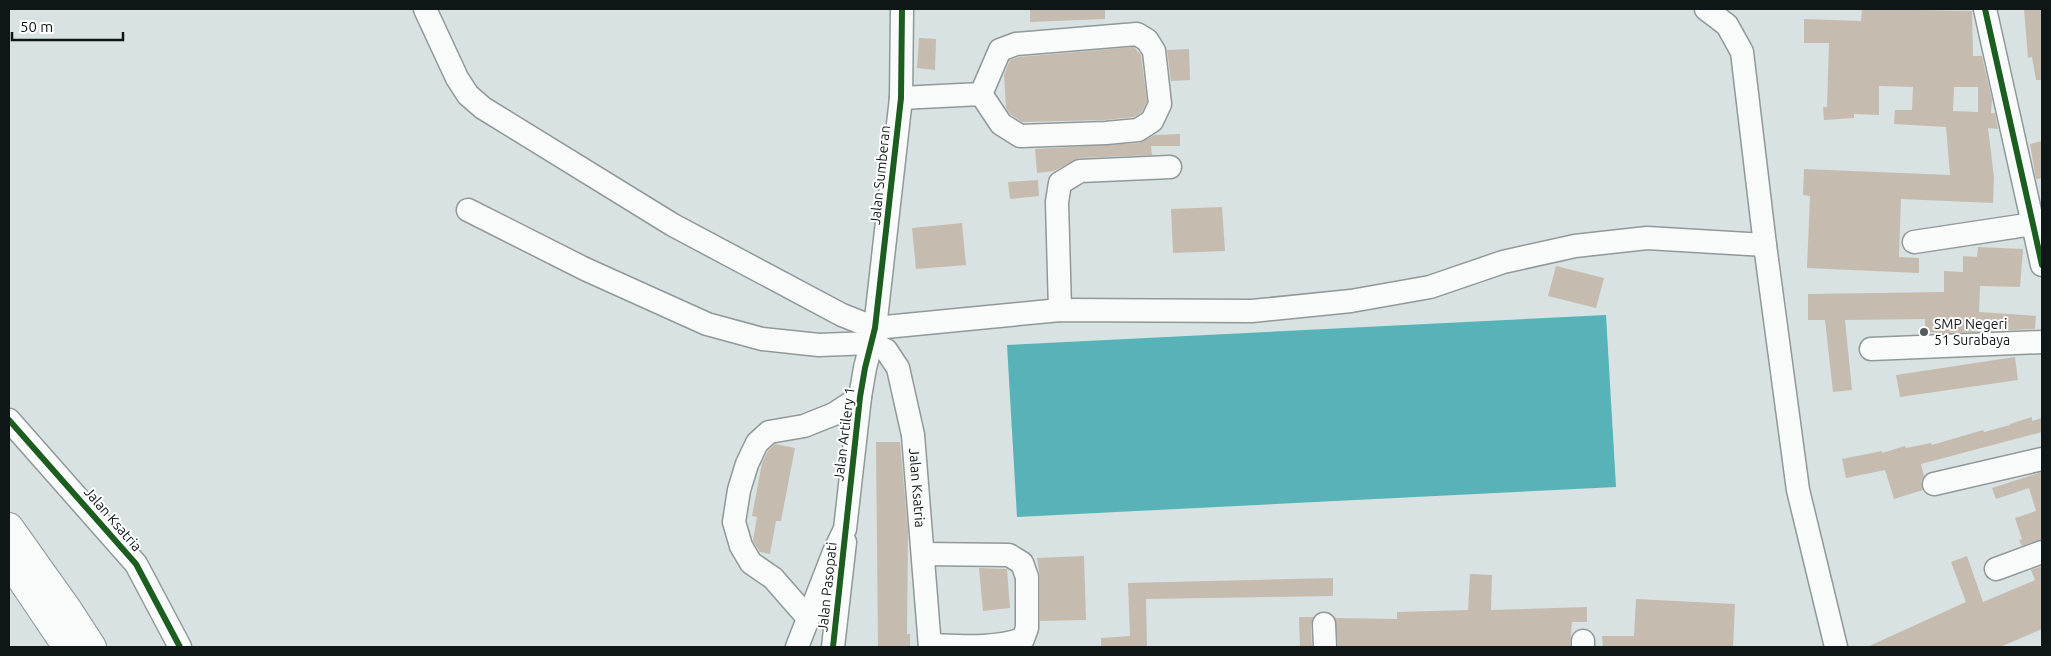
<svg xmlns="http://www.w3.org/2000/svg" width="2051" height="656" viewBox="0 0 2051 656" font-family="Ubuntu,sans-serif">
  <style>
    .water { fill: #57b3b7 }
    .building { fill: #c6bbaf; fill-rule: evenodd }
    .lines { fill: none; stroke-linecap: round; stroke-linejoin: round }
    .minor-casing { stroke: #909898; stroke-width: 25 }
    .highway-casing { stroke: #909898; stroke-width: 30 }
    .minor { stroke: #f9fbfb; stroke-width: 22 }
    .highway { stroke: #f9fbfb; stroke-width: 28 }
    .cycleway-casing { stroke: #fff; stroke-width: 9 }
    .cycleway { stroke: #1b5e20; stroke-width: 6 }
    .poi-dot { fill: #555d5e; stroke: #fff; stroke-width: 2 }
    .labels { text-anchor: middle; stroke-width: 4; stroke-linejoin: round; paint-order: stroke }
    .street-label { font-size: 14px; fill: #0f1617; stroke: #fff }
    .poi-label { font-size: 14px; fill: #0f1617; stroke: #fff; text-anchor: start }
  </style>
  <rect width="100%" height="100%" fill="#d8e2e2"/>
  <!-- water -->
  <path class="water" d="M1606 315 1616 487 1017 517 1007 345Z"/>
  <!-- building -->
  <path class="building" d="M1030 9H1105V19L1030 22Z
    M1862 9 1972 11 1973 56H1982L1992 100 1991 113H1995L1998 129 1988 128 1994 177 1993 203 1901 199 1899 257 1919 258V273L1807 268 1810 196 1803 195 1804 169 1950 175 1946 127 1894 124 1895 110H1912L1913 87 1879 86V115L1854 114V118L1824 120 1823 107H1827L1829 43H1804V19L1861 21ZM1954 87H1978V112L1953 111Z
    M2024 9H2042V80H2036L2032 57 2028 58Z
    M919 38 936 39 935 70 917 68Z
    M1134 47 1141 55 1147 102 1142 112 1134 117 1105 120 1022 122 1010 114 1006 108 1004 75 1010 60 1019 57Z
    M1189 49 1190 80 1171 81 1167 50Z
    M1180 134V146H1151L1152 155 1079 158 1054 171 1037 173 1035 149 1139 143 1155 135Z
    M2042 141V178L2036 179 2030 144Z
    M1038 180 1039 196 1010 199 1008 182Z
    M1222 207 1225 251 1173 253 1171 209Z
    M962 223 966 265 916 269 912 228Z
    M1978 247 2023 249 2020 287 1980 286 1979 312 2036 316 2035 329 1948 333 1925 332V319L1845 320 1852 390 1833 392 1825 320H1808V294L1944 292V271L1963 272V256L1977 257Z
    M1556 266 1604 278 1596 308 1548 296Z
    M2015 357 2018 380 1900 397 1896 375Z
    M2032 417V421L2042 418V432L1921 464 1924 476 1921 481 1923 490 1894 499 1885 470 1846 478 1842 459 1882 451V453L1905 446 1906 448 1931 443 1932 445 1983 430 1984 432 2010 425V424Z
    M876 442H900L908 531 907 634H910V647H878Z
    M775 444 795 448 781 521H776L770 554 760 552 753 541 757 517 752 516 762 463 768 451Z
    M2042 472V539L2022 546 2019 540 2022 539 2015 518 2036 511 2029 488 1996 499 1992 488Z
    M1084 556 1086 620 1040 621V577L1037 558Z
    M1967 556 1983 602 2035 580 2031 570 2042 566V629L2000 647H1867L1966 602 1951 562Z
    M979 568 1007 569 1010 608 983 611Z
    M1470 574 1492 575 1491 610 1587 607V622H1572L1570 647H1338L1335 618 1397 619V612L1468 610Z
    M1333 578V596L1146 599 1147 647H1101V638L1130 636 1128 583Z
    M1636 599 1735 604 1733 647H1603L1602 636H1634Z
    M1299 617H1313L1311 625 1312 647H1300Z"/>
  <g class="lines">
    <!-- minor casing -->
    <g class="minor-casing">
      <g id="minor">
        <path d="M425 9 457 78 468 95 483 108 673 225 842 315 875 328 1060 310 1252 311 1351 301 1430 287 1503 262 1575 246 1647 238 1765 245"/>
        <path d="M1706 9 1727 25 1742 52 1765 245 1798 490 1836 647"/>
        <path d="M1985 9 2042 265"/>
        <path d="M901 98 981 94 1000 50 1016 44 1137 34 1147 40 1154 51 1160 104 1152 121 1138 130 1106 133 1020 136 1001 124 981 94"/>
        <path d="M468 210 585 269 707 324 762 339 819 345 872 343"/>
        <path d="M1914 242 2033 224"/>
        <path d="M1060 310 1057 202 1060 183 1080 171 1170 167"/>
        <path id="s1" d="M872 343 886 350 898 368 913 435 930 647"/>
        <path d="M1871 349 2042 342"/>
        <path d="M9 420 136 564 180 647"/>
        <path d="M1934 484 2042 459"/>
        <path d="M923 554 1009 555 1022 563 1027 577V628L1023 639C994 649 961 646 930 645"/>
        <path d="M1996 569 2042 552"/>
        <path d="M808 618 773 578 751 563 741 546 734 522 739 490 747 464 757 443 769 432 804 426 834 414 860 397"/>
        <path d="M1324 624 1325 647"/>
        <path d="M797 647 834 552 845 529 860 397 865 368 875 328 901 98 902 9"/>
        <path d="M833 647 845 542"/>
        <path d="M1583 647V641"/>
      </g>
    </g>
    <!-- highway casing -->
    <g class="highway-casing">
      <path id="highway" d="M9 527 68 610 92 647
        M9 561 67 647"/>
    </g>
    <!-- minor -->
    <use href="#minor" class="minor"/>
    <!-- highway -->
    <use href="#highway" class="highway"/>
    <!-- cycleway casing -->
    <g class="cycleway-casing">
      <path id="cycleway" d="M1985 9 2042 265
        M9 420 136 564 180 647
        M833 647 860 397 865 368 875 328 901 98 902 9"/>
    </g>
    <!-- cycleway -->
    <use href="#cycleway" class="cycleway"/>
  </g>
  <!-- markers -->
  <circle class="poi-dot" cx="1924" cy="332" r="5"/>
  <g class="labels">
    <!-- street labels -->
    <g class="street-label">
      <text transform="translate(880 175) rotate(-84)" y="5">Jalan Sumberan</text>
      <text transform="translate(844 434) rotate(-83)" y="5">Jalan Artilery 1</text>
      <text dy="5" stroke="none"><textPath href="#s1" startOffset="159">Jalan Ksatria</textPath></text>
      <text transform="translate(113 519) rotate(49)" y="5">Jalan Ksatria</text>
      <text transform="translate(827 587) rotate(-84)" y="5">Jalan Pasopati</text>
    </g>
    <!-- poi labels -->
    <g class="poi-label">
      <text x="1934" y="329">SMP Negeri<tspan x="1934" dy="16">51 Surabaya</tspan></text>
    </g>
  </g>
  <!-- border -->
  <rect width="2051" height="656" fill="none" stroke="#0f1617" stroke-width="20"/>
  <!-- scale -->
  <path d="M12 32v8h111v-8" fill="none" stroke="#0f1617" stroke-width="2.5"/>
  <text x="20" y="32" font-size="15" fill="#0f1617" stroke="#ffffff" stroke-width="4" paint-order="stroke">50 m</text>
</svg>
